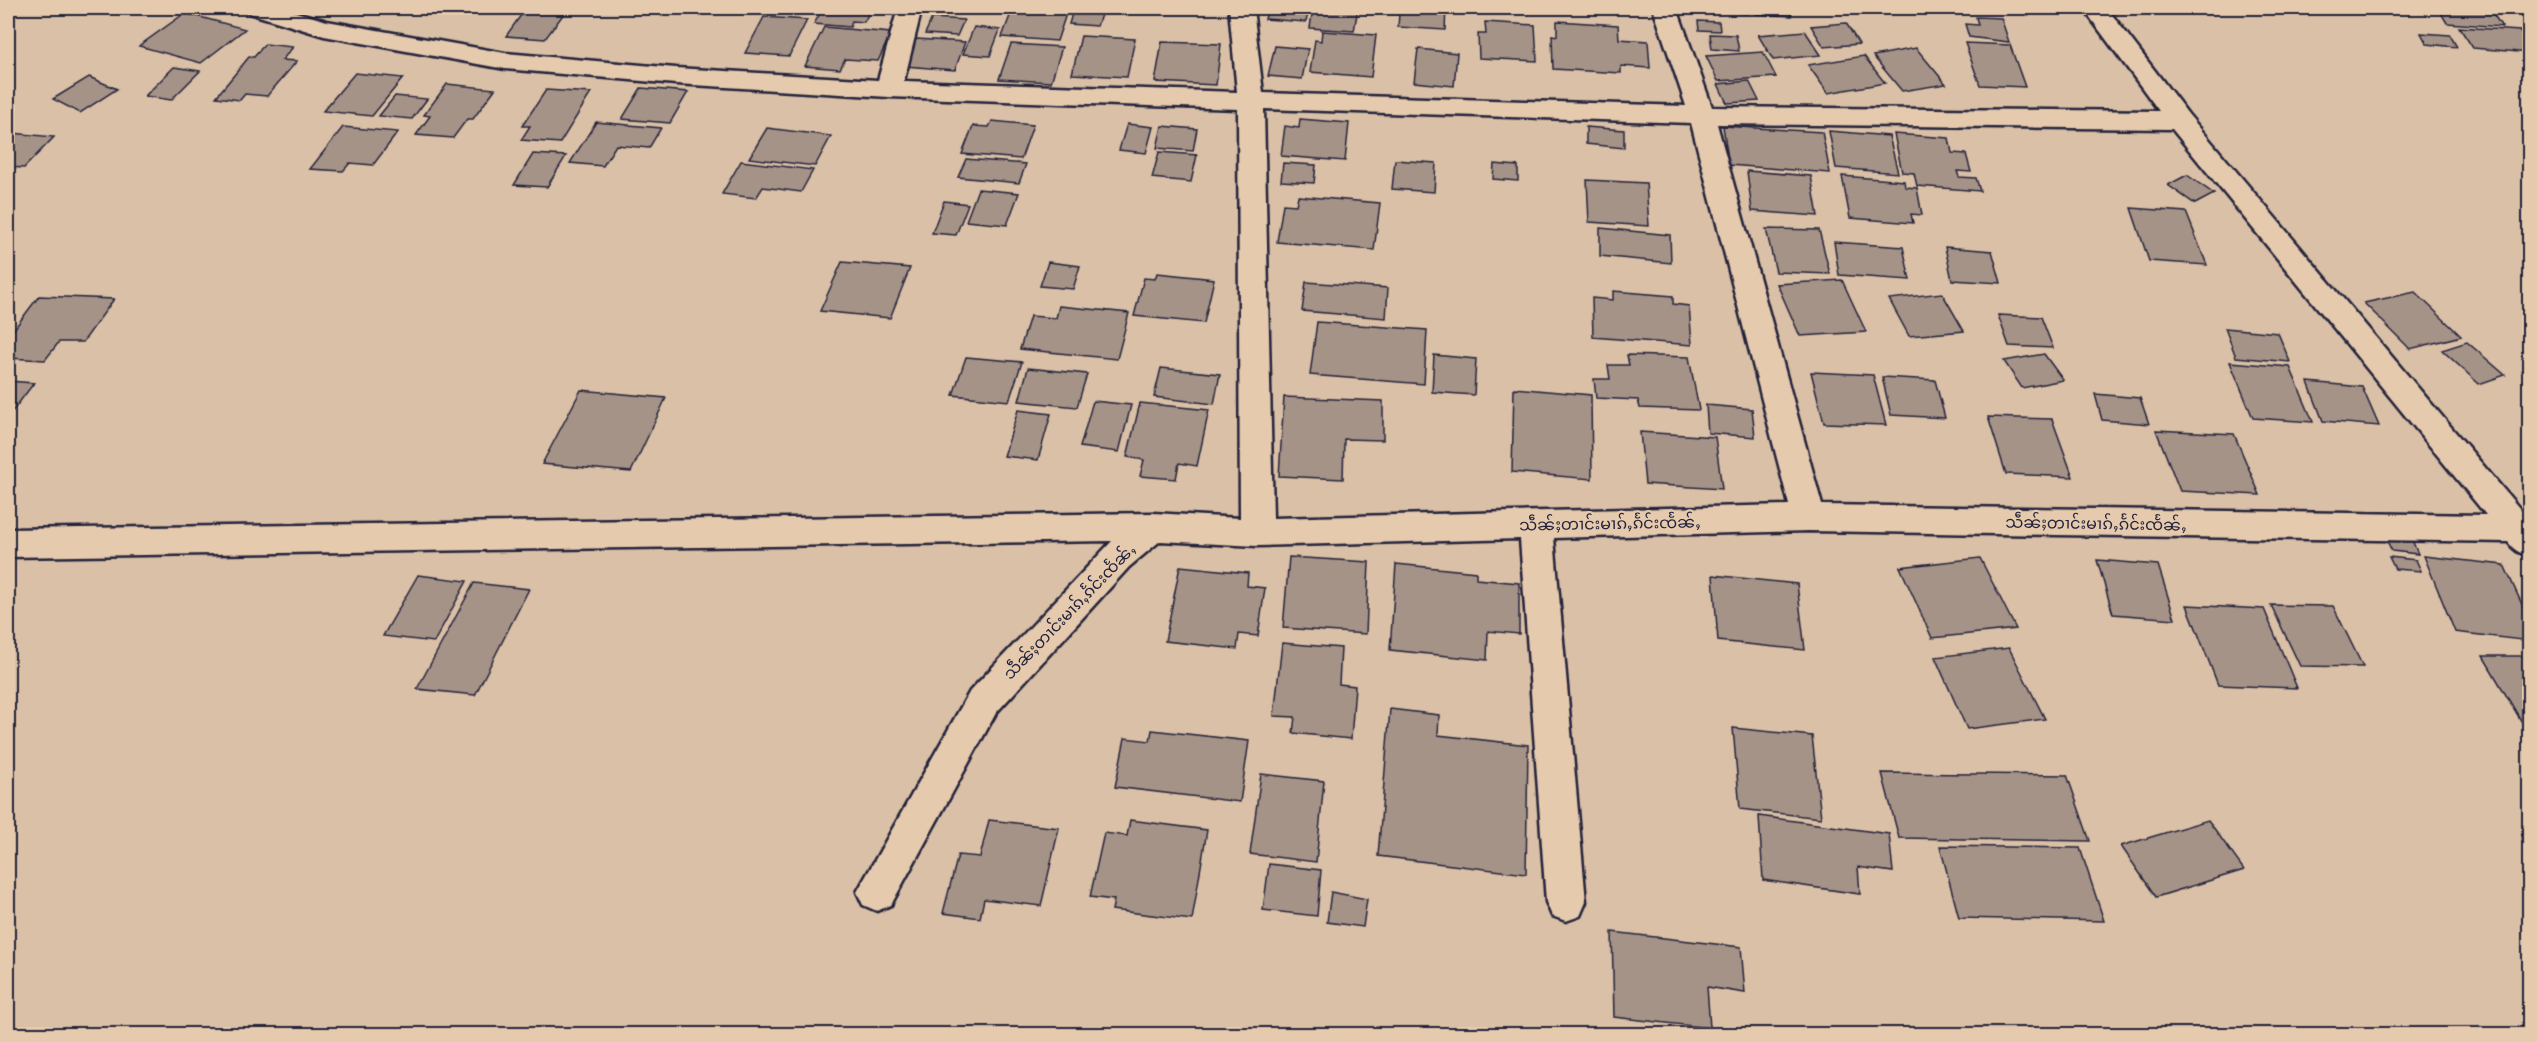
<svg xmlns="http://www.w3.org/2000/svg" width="2537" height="1042" viewBox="0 0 2537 1042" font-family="Pangolin,'Noto Sans Myanmar',sans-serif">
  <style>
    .building { fill: #a69388; stroke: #22223b; stroke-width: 1.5 }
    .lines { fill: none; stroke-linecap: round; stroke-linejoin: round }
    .street-casing { stroke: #22223b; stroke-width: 5 }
    .street { fill: #e6caad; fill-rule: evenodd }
    .labels { text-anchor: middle; stroke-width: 4.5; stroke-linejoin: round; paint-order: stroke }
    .street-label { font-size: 16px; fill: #22223b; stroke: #e6caad }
  </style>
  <rect width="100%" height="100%" fill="#dac0a6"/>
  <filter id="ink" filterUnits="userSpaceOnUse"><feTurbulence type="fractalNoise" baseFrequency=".0167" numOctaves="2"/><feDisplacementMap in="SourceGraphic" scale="12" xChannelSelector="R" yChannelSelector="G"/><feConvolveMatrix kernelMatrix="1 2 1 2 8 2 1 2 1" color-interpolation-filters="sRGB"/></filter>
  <g filter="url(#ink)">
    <!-- building -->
    <path class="building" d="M371 8H426L422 13Z
      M435 8H460L457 12 433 10Z
      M526 8H568L545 39 506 36Z
      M823 8H860L871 9 864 22 852 21 850 27 814 24Z
      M1013 8H1068L1057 41 1002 37Z
      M1268 8H1309L1306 22 1265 19Z
      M1313 8H1358L1354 31 1310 28Z
      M1378 8H1446L1445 30 1398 27 1399 14 1378 13Z
      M1710 8H1746L1747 14 1711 11Z
      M1755 8H1801L1802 11 1790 10 1792 16 1755 14Z
      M2438 8H2489L2502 27 2447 23Z
      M1073 10 1102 12 1097 26 1069 24Z
      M185 13 245 29 201 63 139 46Z
      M764 17 807 20 789 56 745 53Z
      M1976 17 2001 18 2009 42 1969 37 1965 24 1978 25Z
      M932 18 964 20 957 36 925 34Z
      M1557 21 1618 25 1619 39 1648 41 1650 68 1621 66V73L1553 69 1552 35 1557 36Z
      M1698 21 1719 22 1720 31 1699 30Z
      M1485 22 1535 25 1537 61 1479 58 1478 34H1486Z
      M1846 23 1859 44 1824 47 1811 26Z
      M824 27 891 33 878 61 845 59 840 69 805 66Z
      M974 27 1000 30 990 56 963 54Z
      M2459 27 2520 31 2530 46V53L2473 48Z
      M1322 31 1376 35 1371 77 1310 72 1315 40 1321 41Z
      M1805 31 1821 55 1773 60 1758 35Z
      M2421 33 2450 35 2457 47 2427 44Z
      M1710 34 1736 35 1739 51 1712 49Z
      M1081 36 1135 39 1127 77 1072 74Z
      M916 39 965 42 955 70 905 66Z
      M1162 42 1221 44 1216 85 1155 82Z
      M1965 43 2010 45 2025 87 1980 85Z
      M265 44 293 47 282 60 297 61 267 96 245 94 240 100 216 97 249 57H254Z
      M1011 44 1062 47 1051 82 999 79Z
      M1275 46 1308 49 1302 79 1268 76Z
      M1916 48 1946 84 1902 91 1873 56Z
      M1418 49 1457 53 1454 86 1414 82Z
      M1763 52 1776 77 1718 81 1706 56Z
      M1864 56 1885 83 1828 93 1808 65Z
      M174 67 200 71 171 100 145 96Z
      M355 73 403 78 372 116 323 111Z
      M89 77 117 89 80 113 53 99Z
      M1749 81 1759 101 1727 103 1718 84Z
      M447 84 495 89 473 119H467L453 138 416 135 430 116 424 115Z
      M641 88 688 92 670 123 622 119Z
      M546 90 591 93 560 143 521 140 530 126H522Z
      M395 96 427 99 412 119 379 116Z
      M1300 119 1349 123 1345 161 1281 156 1285 126 1299 128Z
      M992 121 1033 125 1021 159 962 154 973 126 989 127Z
      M596 122 661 128 649 148 616 145 603 166 570 163Z
      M1127 124 1153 127 1146 153 1119 150Z
      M1162 126 1197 129 1193 151 1157 148Z
      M1723 126 1822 132 1830 173 1729 165Z
      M343 127 398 132 373 165 350 163 343 171 310 169Z
      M1586 127 1624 130V148L1586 144Z
      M767 128 831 136 815 166 749 158Z
      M1829 131 1889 136 1898 173 1836 168Z
      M12 133 54 137 24 168 8 167V138Z
      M1894 134 1949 138 1952 153 1966 154 1971 172 1957 171 1959 177 1976 178 1980 191 1917 186 1914 173 1902 172Z
      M1159 152 1197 155 1191 182 1152 178Z
      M533 154 566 156 547 187 514 185Z
      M966 159 1026 164 1019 183 958 177Z
      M1395 160 1436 163 1434 192 1392 189Z
      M741 161 813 170 801 192 763 187 756 198 722 194Z
      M1283 163 1316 165 1314 183 1281 181Z
      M1494 164 1518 166V181L1493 179Z
      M1747 171 1811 176 1818 216 1752 211Z
      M2187 175 2214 194 2195 204 2168 185Z
      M1842 176 1904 181 1905 187 1917 188 1922 215 1911 214 1913 223 1850 218Z
      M1587 180 1646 183 1649 226 1589 222Z
      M978 189 1019 193 1007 225 966 221Z
      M1298 196 1380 203 1374 250 1277 242 1283 204 1296 205Z
      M944 201 968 204 956 235 932 233Z
      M2131 208 2186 212 2207 265 2149 261Z
      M1600 228 1670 235 1671 263 1600 256Z
      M1766 229 1819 230 1830 274 1776 272Z
      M1834 242 1903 247 1910 280 1839 275Z
      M1945 247 1992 251 2001 283 1952 280Z
      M842 262 910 268 890 318 820 311Z
      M1048 262 1080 266 1073 289 1040 286Z
      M1157 273 1214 279 1204 323 1134 316 1144 278 1155 279Z
      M1842 280 1866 332 1800 336 1777 284Z
      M1306 282 1388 288 1386 318 1302 311Z
      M1613 291 1673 296V304L1689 306 1692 345 1593 337 1592 298 1613 300Z
      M2415 292 2461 336 2410 349 2364 303Z
      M1942 293 1964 331 1909 336 1889 299Z
      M39 296 114 299 83 342H59L45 360 8 358V337Z
      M1059 306 1129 313 1117 359 1020 349 1030 316 1056 318Z
      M1998 315 2041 317 2053 348 2009 346Z
      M1317 322 1427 330 1424 384 1310 375Z
      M2225 328 2278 333 2290 362 2236 357Z
      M2467 342 2505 375 2479 384 2442 350Z
      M2044 354 2063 380 2022 388 2004 361Z
      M1434 355 1476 359 1474 395 1432 392Z
      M1627 355 1689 357 1699 410 1640 408 1638 400 1596 398 1594 379H1610L1608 365H1629Z
      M966 357 1022 362 1009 401 953 395Z
      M2230 362 2290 367 2313 422 2253 418Z
      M1028 368 1087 374 1077 407 1019 401Z
      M1161 368 1220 374 1214 404 1154 397Z
      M1811 372 1873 375 1886 425 1824 423Z
      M1882 377 1935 380 1945 418 1891 415Z
      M8 381 34 383 8 417Z
      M2308 382 2362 387 2379 426 2323 421Z
      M1514 388 1591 395 1592 479 1512 472Z
      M581 390 666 398 631 472 542 464Z
      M2095 394 2140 398 2149 424 2102 420Z
      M1284 397 1383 401V440L1344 439 1343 479 1279 476Z
      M1093 401 1131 405 1119 452 1080 447Z
      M1140 403 1209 410 1197 466 1179 463 1176 479 1140 476 1144 460 1127 457Z
      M1706 405 1752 409 1755 437 1708 433Z
      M1018 410 1051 414 1038 460 1004 456Z
      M1988 417 2052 419 2073 477 2006 474Z
      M2156 430 2234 434 2260 495 2180 491Z
      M1640 432 1715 437 1722 489 1645 484Z
      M2386 539 2412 540 2418 554 2392 551Z
      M2424 556 2504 565 2530 622V641L2455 632Z
      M1289 557 1369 562 1366 634 1283 628Z
      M2389 557 2416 560 2421 571 2395 569Z
      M1980 558 2016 629 1932 638 1900 567Z
      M2097 560 2158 565 2175 619 2113 614Z
      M1396 564 1476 572V579L1519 583V634L1488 631 1487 660 1390 650Z
      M1180 566 1248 573 1247 586 1265 588 1258 636 1239 634 1237 649 1165 641Z
      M418 575 467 581 434 642 383 636Z
      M1713 575 1797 584 1805 650 1718 641Z
      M474 583 529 589 475 695 417 689Z
      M2187 605 2264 609 2297 688 2218 685Z
      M2271 605 2333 606 2363 667 2300 666Z
      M1282 643 1341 648 1339 684 1355 686 1351 739 1293 733 1295 717 1274 716Z
      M2009 648 2045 719 1967 729 1935 657Z
      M2483 656H2530V724H2523Z
      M1390 709 1439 715 1438 735 1528 745 1526 874 1378 856Z
      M1733 728 1812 736 1821 818 1740 809Z
      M1152 730 1249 741 1240 802 1115 787 1125 738 1150 741Z
      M1882 773 2067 775 2090 841 1899 838Z
      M1261 774 1324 781 1316 862 1250 854Z
      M1759 816 1889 834 1893 872 1858 867 1860 894 1763 880Z
      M989 820 1059 828 1041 906 984 899 980 918 943 913 958 855 980 857Z
      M1130 820 1207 830 1192 920 1112 910 1114 900 1090 897 1104 833 1127 836Z
      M2208 820 2244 870 2156 897 2121 846Z
      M1940 846 2080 848 2104 921 1959 918Z
      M1269 864 1321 870 1317 916 1263 910Z
      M1331 892 1367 899 1363 927 1327 922Z
      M1612 932 1741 947 1745 993 1707 987 1710 1028 1614 1017Z"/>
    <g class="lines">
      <!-- street casing -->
      <g class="street-casing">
        <path id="street" d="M246 8H282L327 21 505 53 676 68 878 80 898 8H922L904 81 1237 92 1229 8H1253L1263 93 1686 106 1653 8H1677L1712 107 2159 111 2083 8H2107L2188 114 2525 515H2530V553C2521 556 2513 549 2508 542L1809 531 1554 538 1586 902 1580 916 1566 921 1552 916 1546 902 1520 539 1257 546 1160 541 1129 567 996 713 891 905 877 911 863 905 857 892 970 691 1112 541 8 557V529L1153 513 1240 518 1238 109 889 97 676 84 505 69 324 36 249 13ZM1264 109 1691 123 1789 505 1273 518ZM1717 124 2172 129 2486 515 1822 505Z"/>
      </g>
      <!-- street -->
      <use href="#street" class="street"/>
    </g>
  </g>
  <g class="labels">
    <!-- street labels -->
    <g class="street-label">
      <text transform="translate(1610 523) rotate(-1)" y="6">သဵၼ်ႈတၢင်းမၢၵ်ႇၵႅင်းၸႅၼ်ႇ</text>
      <text transform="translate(2096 523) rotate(1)" y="6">သဵၼ်ႈတၢင်းမၢၵ်ႇၵႅင်းၸႅၼ်ႇ</text>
      <text transform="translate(1069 611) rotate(-46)" y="6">သဵၼ်ႈတၢင်းမၢၵ်ႇၵႅင်းၸႅၼ်ႇ</text>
    </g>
  </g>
  <!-- margin -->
  <rect width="2537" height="1042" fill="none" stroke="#e6caad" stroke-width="30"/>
  <rect x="15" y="15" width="2507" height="1012" fill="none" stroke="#22223b" stroke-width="2" filter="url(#ink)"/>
</svg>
